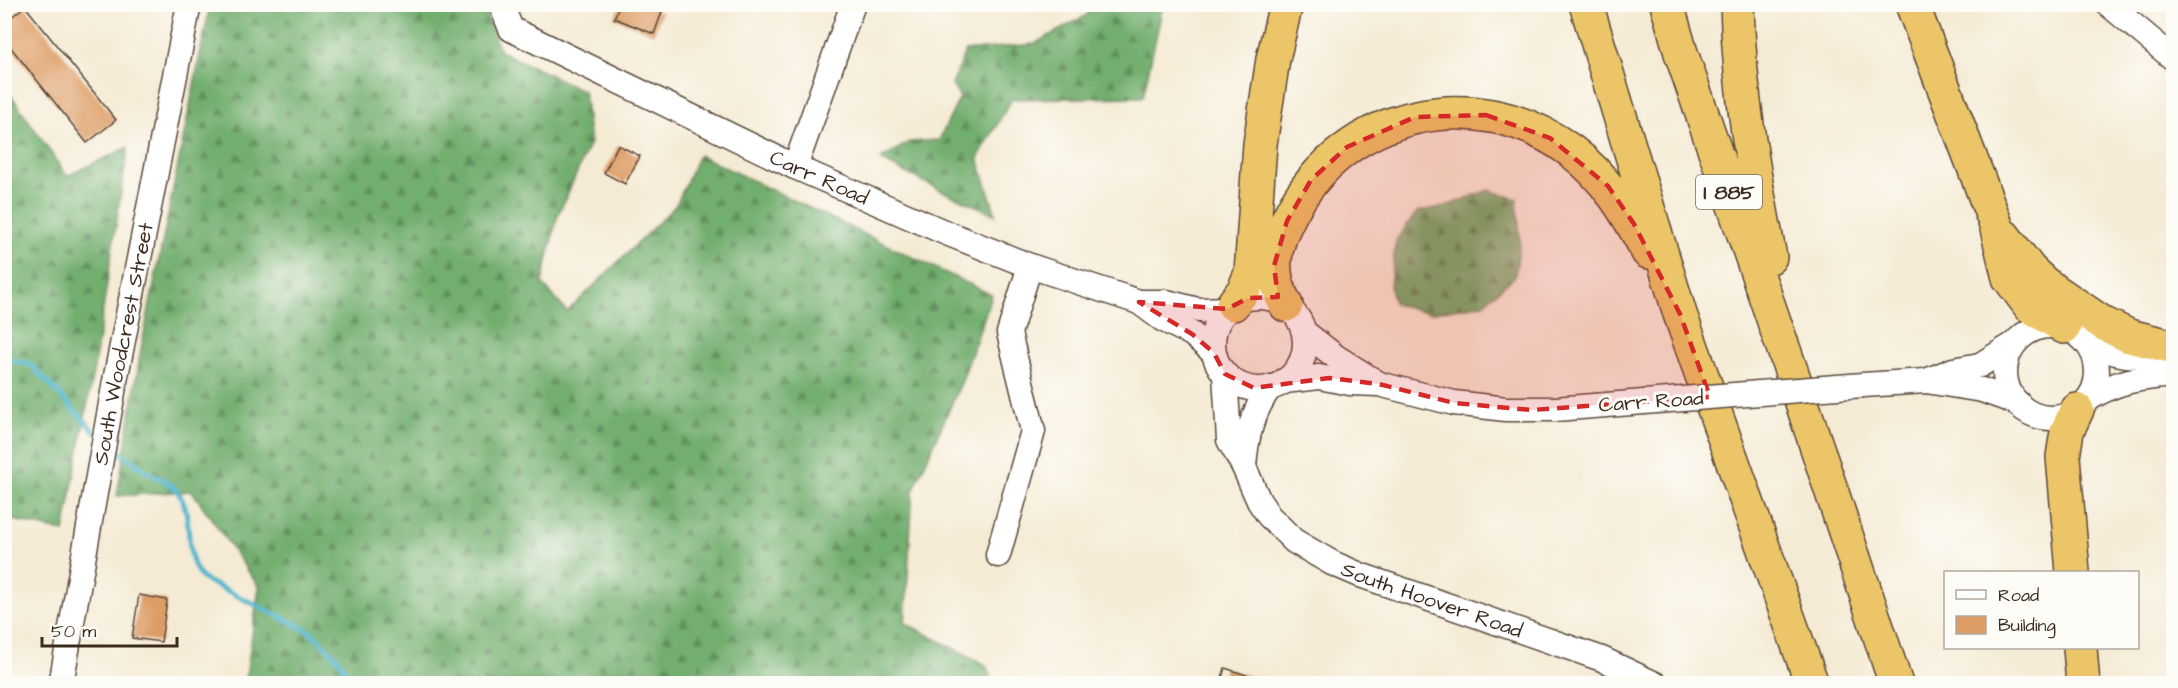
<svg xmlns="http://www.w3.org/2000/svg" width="2178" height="688" viewBox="0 0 2178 688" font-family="'Architects Daughter',sans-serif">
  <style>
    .forest { fill: url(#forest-firs); stroke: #566c46; stroke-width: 1.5 }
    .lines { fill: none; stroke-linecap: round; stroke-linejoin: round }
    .stream { stroke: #4eb5cd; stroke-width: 5 }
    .building { fill: #dd9c63 }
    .minor-casing { stroke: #574739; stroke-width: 27 }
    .highway-casing { stroke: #574739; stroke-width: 36 }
    .minor { stroke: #fff; stroke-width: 24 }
    .highway { stroke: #edc569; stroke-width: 33 }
    .minor-bridge-casing { stroke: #574739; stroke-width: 27; stroke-linecap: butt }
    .minor-bridge { stroke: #fff; stroke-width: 24 }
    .marked { fill: #d62828; fill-opacity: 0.2; stroke: #d62828; stroke-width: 4.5; stroke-dasharray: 12 8; stroke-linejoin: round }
    .labels { text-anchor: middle; stroke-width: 6; stroke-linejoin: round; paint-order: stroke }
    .shield { fill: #fdfcf7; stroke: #75695f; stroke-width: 1.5 }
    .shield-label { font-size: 20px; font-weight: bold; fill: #3b2a1e }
    .street-label { font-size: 21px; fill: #3b2a1e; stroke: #fdfcf7 }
  </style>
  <defs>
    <pattern id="forest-firs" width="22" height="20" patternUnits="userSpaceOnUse" patternTransform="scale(1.5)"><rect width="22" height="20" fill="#72ae6e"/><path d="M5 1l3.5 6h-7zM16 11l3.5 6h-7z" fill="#5f8e5a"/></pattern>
  </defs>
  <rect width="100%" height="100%" fill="#fdfcf7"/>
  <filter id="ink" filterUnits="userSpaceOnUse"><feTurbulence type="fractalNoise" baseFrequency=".0167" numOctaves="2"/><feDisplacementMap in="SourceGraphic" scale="12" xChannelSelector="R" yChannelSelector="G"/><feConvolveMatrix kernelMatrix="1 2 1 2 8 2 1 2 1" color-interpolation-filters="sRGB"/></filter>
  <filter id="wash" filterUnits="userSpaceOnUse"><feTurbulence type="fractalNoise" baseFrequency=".008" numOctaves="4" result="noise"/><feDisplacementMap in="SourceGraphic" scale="24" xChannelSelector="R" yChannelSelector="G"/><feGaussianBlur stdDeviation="1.35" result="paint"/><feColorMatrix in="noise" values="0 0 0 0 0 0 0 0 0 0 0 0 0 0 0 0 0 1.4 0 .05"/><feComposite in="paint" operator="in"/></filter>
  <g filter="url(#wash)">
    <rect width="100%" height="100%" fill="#f5ebd5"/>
    <!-- forest -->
    <path class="forest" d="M210 5H483L500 51 584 91 590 143 557 218 542 283 567 312 676 205 699 155 992 295 962 381 913 491 905 623 986 665 993 683H245L259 587 192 491 117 496 141 349Z
      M1094 5H1163L1143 97 1012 99 978 158 996 215 942 191 880 160 909 142 939 140 960 97 952 85 965 51 1034 44 1087 15Z
      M4 85 67 176 128 147 94 368 64 532 5 518Z
      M1488 190 1517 199 1520 242 1515 276 1483 304 1430 313 1394 304 1390 286 1396 240 1417 212 1449 205Z"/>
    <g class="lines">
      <!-- stream -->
      <path class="stream" d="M4 357 8 360 30 364 97 434
        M112 446C124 455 136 465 150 473 159 479 170 482 177 491 197 517 180 555 203 579L311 632 340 661 353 684"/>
    </g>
    <g id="blocks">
      <!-- building -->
      <path class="building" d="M620 4H641L662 12 654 34 614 18Z
        M25 6 116 120 87 143 4 39V23Z
        M618 145 640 156 625 184 604 173Z
        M139 595 167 600 161 642 132 638Z
        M1225 668 1265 681V684H1220Z"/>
    </g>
  </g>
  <g filter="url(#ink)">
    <use href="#blocks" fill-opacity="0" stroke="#574739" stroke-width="1.5"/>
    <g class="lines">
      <!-- minor casing -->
      <g class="minor-casing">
        <g id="minor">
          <path id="s1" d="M501 4 511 29 795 167 944 232 1030 266 1139 302 1162 319 1192 334 1214 353"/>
          <path d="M2108 4 2174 59"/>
          <path d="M795 167 853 4"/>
          <circle cx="1259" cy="343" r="46"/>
          <path d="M1139 302H1167L1198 310 1227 309"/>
          <circle cx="2051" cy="372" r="46"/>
          <path d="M1304 332 1336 357 1379 384"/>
          <path d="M2085 340C2119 359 2135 357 2174 354"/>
          <path id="s2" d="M1225 374 1229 440 1244 467 1259 501 1269 516 1294 541 1332 563 1360 575 1602 659 1655 684"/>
          <path d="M1284 381 1319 377 1350 383 1379 384 1454 403 1506 409H1555L1644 402"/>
          <path d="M1926 381 1953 370 1980 365 2014 344"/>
          <path d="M1863 385 1926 381 1982 390 2018 403"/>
          <path d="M2088 399C2118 380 2140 378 2174 375"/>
          <path d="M1244 467C1246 437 1252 413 1270 387"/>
          <path d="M998 555 1033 431 1009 333 1030 266"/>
          <path id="s3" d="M61 684 115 381 189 4"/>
        </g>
      </g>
      <!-- highway casing -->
      <g class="highway-casing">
        <path id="highway" d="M1586 4 1680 314 1812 684
          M1667 4 1681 53 1794 379 1896 684
          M1737 4C1739 90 1753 173 1770 257
          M1912 4 1996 225 2009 278 2030 306 2064 327
          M2004 236 2030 270 2045 284 2104 324 2129 336 2174 347
          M1233 304 1244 290 1251 273 1260 144 1273 59 1286 4
          M1286 305C1268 273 1273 247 1290 215 1344 110 1477 81 1571 151 1606 177 1628 214 1648 252
          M2073 572 2063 457 2067 431 2077 410
          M2080 648 2083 684"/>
      </g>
      <!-- minor -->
      <use href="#minor" class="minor"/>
      <!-- highway -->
      <use href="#highway" class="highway"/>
      <!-- minor-bridge casing -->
      <g class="minor-bridge-casing">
        <path id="minor-bridge" d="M1644 402 1863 385"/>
      </g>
      <!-- minor-bridge -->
      <use href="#minor-bridge" class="minor-bridge"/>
    </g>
  </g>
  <!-- marked area -->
  <path class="marked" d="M1486 115 1550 138 1608 186 1634 224 1680 314 1710 397 1532 410 1454 403 1379 384 1329 378 1254 388 1225 374 1214 353 1192 334 1139 302 1227 309 1248 298 1278 297 1274 266 1287 221 1311 180 1347 147 1415 117Z"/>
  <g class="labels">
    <!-- shield labels -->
    <rect class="shield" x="1696" y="175" width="66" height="34" rx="4.5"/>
    <g class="shield-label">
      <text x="1729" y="199">I 885</text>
    </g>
    <!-- street labels -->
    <g class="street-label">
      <text dy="7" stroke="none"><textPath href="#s1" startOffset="369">Carr Road</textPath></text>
      <text dy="7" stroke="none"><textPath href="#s3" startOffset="346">South Woodcrest Street</textPath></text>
      <text transform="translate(1651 401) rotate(-4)" y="7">Carr Road</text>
      <text dy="7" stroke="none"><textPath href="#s2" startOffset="338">South Hoover Road</textPath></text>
    </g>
  </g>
  <!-- margin -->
  <rect width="2178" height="688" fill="none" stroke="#fdfcf7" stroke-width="24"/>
  <!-- legend -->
  <rect x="1944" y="571" width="195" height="78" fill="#fdfcf7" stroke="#afa8a0" stroke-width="1.5"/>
  <rect x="1956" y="590" width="30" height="9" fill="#ffffff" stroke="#afa8a0" stroke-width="1.5"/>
  <text x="1998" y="601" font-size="18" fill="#3b2a1e">Road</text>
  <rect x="1956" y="616" width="30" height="18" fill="#dd9c63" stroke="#afa8a0" stroke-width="1.5"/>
  <text x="1998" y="631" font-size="18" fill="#3b2a1e">Building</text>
  <!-- scale -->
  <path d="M42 637v9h135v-9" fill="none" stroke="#3b2a1e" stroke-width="3"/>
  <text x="51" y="637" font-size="18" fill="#3b2a1e" stroke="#fdfcf7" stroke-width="4.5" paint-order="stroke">50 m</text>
</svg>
